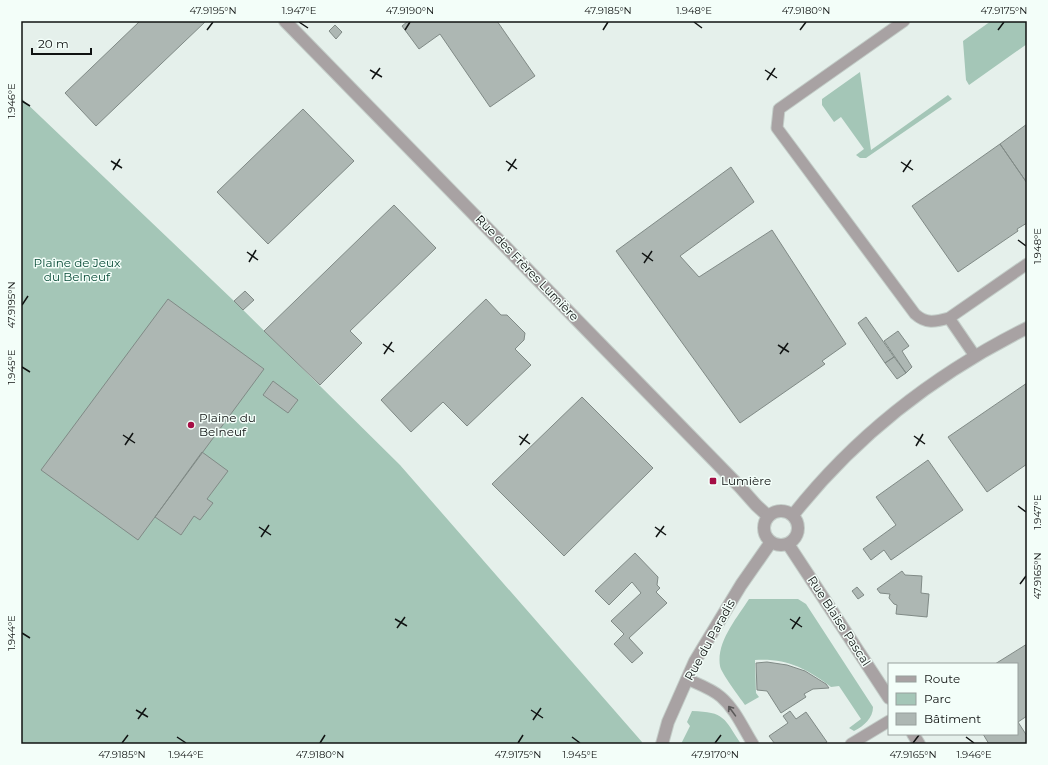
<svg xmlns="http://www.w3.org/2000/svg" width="1048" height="765" viewBox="0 0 1048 765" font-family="Montserrat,sans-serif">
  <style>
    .green { fill: #a4c6b7 }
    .building { fill: #adb7b3; stroke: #808a86 }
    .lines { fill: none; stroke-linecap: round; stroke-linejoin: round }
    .service-casing { stroke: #c3cdc8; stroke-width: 13 }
    .minor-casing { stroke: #c3cdc8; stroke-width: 14 }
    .tertiary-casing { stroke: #c3cdc8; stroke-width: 14 }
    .service { stroke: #a8a2a3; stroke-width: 11 }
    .minor { stroke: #a8a2a3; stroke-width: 12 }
    .tertiary { stroke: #a8a2a3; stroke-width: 12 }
    .oneway { stroke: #5c5a5a }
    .ticks { fill: none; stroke: #101312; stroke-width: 1.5 }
    .poi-dot { fill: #a50e45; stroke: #f3fef9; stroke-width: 1.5 }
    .labels { text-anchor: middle; stroke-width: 3; stroke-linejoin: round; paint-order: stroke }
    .park-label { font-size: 12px; fill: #084b37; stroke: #f3fef9 }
    .street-label { font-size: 12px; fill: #101312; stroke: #f3fef9 }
    .poi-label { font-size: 12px; fill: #101312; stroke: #f3fef9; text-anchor: start }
    .neatline { fill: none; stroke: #101312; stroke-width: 1.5 }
    .ticks-label { font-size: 10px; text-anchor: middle; fill: #101312 }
  </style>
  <rect width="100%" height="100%" fill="#e5f0eb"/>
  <!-- green -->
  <path class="green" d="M991 21H1027V44L969 85 966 80 963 41Z
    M860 72 871 150 948 95 952 99 866 158H860L856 155 864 149 841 117 834 122 822 105V99Z
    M21 98 234 301 400 465 642 742 641 744H21Z
    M749 599H798L806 604 873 707C873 718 864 726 854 731L849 728 861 719 839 686 831 687C806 668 786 658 755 660L756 693 759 697 745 705C740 698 721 673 720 666 716 642 737 618 749 599Z
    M692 711C725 712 724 718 741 744H681L690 726 687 722Z"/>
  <!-- building -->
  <path class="building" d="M140 21 205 22 96 126 65 93Z
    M406 21H497L535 76 490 107 440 34 419 49 402 26 407 22Z
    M335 25 342 32 336 39 329 31Z
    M303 109 354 161 268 244 217 192Z
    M1027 124V183L1000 144Z
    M1000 144 1027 183V223L1017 229 1018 231 958 272 912 206Z
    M731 167 754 202 680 256 699 277 772 230 846 344 822 361 825 364 740 423 616 251Z
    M394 205 436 248 350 331 362 343 320 385 264 331Z
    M245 291 254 300 243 310 234 301Z
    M168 299 264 369 138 540 41 470Z
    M486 299 501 315H507L525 333 524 340 515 349 531 365 467 426 443 402 411 432 381 400Z
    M866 317 894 357 885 363 858 323Z
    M898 331 909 346 902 351 912 367 906 373 884 341Z
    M894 357 906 373 897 379 885 363Z
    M273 381 298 400 288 413 263 395Z
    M1027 383V464L987 492 948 437Z
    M582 397 653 468 564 556 492 484Z
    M202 452 228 471 207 499 213 503 200 520 194 516 181 535 155 517Z
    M928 460 963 510 891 560 884 550 871 560 863 549 896 525 876 497Z
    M635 553 658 577 657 585 660 588 656 592 667 603 629 638 643 653 632 663 614 644 624 634 611 621 641 593 632 582 609 605 595 591Z
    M902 571 905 575 922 576 921 593 929 594 927 617 896 614 897 605 894 604 889 598 890 594 880 593 877 589Z
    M857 587 864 595 858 599 852 591Z
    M1027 644V716L1018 722 1027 736V744H989L983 734H1017V664H995Z
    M767 662 787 665 805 671 826 684 829 688 813 689 804 694 806 697 781 713 767 691 757 690 756 663Z
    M790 711 796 719 806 712 827 742 824 744H775L769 736 788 723 783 716Z"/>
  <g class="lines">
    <!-- service casing -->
    <g class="service-casing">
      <path id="service" d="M904 21 779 109 777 128 915 314C926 324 935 322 949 318L1027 264
        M949 318 975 356
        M687 679C698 684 712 689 721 697 735 709 743 728 753 744
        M851 744 889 721"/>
    </g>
    <!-- minor casing -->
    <g class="minor-casing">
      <path id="minor" d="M285 21 740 487 756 505 768 516
        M788 544 889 698
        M913 734 919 744"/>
    </g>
    <!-- tertiary casing -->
    <g class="tertiary-casing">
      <path id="tertiary" d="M764 528a17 17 0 1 1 34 0a17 17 0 1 1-34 0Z
        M793 515C857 434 935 374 1027 328
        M662 744 668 722 695 661 741 585 771 542"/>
    </g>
    <!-- service -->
    <use href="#service" class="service"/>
    <!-- minor -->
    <use href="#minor" class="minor"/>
    <!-- tertiary -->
    <use href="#tertiary" class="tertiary"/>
  </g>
  <!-- one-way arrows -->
  <defs><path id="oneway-shaft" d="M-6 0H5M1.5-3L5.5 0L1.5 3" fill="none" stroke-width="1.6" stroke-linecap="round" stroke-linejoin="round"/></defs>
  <use class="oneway" href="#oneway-shaft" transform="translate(732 711) rotate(-126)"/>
  <!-- ticks -->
  <path class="ticks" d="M299 22 308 28M694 22 702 28M207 30 213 22M405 30 410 22M603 30 608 22M800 30 806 22M998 30 1004 22M370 70 382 77M765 70 777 78M372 79 380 68M767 80 775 68M22 101 30 106M111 161 122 168M506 161 517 169M901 162 913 170M113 170 120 159M508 171 516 159M903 172 911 160M1018 240 1026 246M247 252 258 260M642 253 653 261M249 262 256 250M644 263 652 251M22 305 28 296M383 344 394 352M778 345 789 352M384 354 392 342M780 354 788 343M22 367 30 372M123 435 135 443M519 436 530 444M914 436 925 444M125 445 133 433M520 445 528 434M916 446 923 434M1018 506 1026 512M259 527 271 535M655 527 666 535M261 537 269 525M656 537 664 526M1020 584 1026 576M395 619 407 626M790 619 802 627M397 628 405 617M792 629 800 617M22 633 30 638M136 710 148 717M531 710 543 718M138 719 146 708M533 720 541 708M177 737 186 743M572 737 580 743M966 737 974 743M122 743 128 735M320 743 325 735M518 743 523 735M715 743 721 735M913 743 919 735"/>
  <!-- markers -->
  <g class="poi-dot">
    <circle cx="191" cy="425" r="4"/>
    <rect x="709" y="477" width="8" height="8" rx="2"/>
  </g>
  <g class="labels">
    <!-- park labels -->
    <g class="park-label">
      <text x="77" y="267">Plaine de Jeux<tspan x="77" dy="14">du Belneuf</tspan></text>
    </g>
    <!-- street labels -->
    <g class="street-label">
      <text transform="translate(527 268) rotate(46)" y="4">Rue des Frères Lumière</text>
      <text transform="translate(839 621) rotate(57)" y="4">Rue Blaise Pascal</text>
      <text transform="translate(710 640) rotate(-61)" y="4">Rue du Paradis</text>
    </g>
    <!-- poi labels -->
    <g class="poi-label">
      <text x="199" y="422">Plaine du<tspan x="199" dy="14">Belneuf</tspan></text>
      <text x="721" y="485">Lumière</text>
    </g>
  </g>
  <!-- border -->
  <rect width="1048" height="765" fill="none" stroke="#f3fef9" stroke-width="44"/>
  <!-- legend -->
  <rect x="888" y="663" width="130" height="72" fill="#f3fef9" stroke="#98a09d"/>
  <rect x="896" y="676" width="20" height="6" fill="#a8a2a3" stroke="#98a09d"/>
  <text x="924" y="683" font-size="12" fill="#101312">Route</text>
  <rect x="896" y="693" width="20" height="12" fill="#a4c6b7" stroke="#98a09d"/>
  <text x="924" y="703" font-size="12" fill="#101312">Parc</text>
  <rect x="896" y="713" width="20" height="12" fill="#adb7b3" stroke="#98a09d"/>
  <text x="924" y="723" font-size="12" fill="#101312">Bâtiment</text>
  <!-- scale -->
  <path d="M32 48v6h59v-6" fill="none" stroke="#101312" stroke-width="2"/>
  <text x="38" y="48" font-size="12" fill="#101312" stroke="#f3fef9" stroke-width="3" paint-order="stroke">20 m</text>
  <rect x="22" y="22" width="1004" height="721" class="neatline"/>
  <g class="ticks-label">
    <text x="213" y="14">47.9195°N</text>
    <text x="299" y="14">1.947°E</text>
    <text x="410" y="14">47.9190°N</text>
    <text x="608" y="14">47.9185°N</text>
    <text x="694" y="14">1.948°E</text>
    <text x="806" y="14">47.9180°N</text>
    <text x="1004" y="14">47.9175°N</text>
    <text transform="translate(11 101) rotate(-90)" y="4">1.946°E</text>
    <text transform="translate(1037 246) rotate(-90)" y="4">1.948°E</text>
    <text transform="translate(11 305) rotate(-90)" y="4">47.9195°N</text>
    <text transform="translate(11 367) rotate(-90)" y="4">1.945°E</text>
    <text transform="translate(1037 512) rotate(-90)" y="4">1.947°E</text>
    <text transform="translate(1037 576) rotate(-90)" y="4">47.9165°N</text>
    <text transform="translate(11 633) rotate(-90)" y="4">1.944°E</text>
    <text x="122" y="758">47.9185°N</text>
    <text x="186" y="758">1.944°E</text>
    <text x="320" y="758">47.9180°N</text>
    <text x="518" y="758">47.9175°N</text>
    <text x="580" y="758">1.945°E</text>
    <text x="715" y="758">47.9170°N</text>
    <text x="913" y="758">47.9165°N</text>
    <text x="974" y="758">1.946°E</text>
  </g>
</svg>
